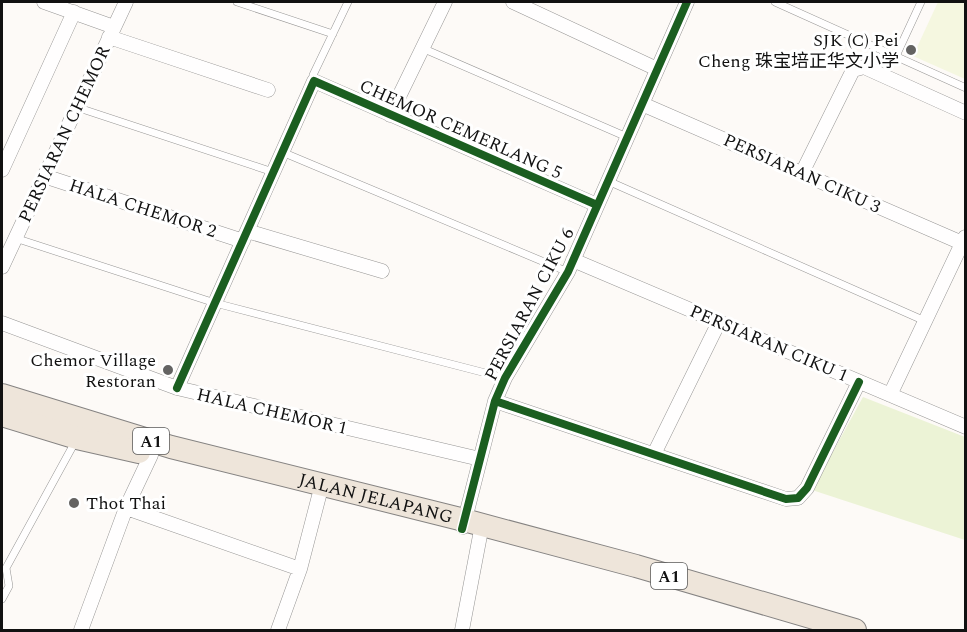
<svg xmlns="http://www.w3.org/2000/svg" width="967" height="632" viewBox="0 0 967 632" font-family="Spectral,'Noto Sans SC',serif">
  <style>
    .green { fill: #ecf3d6 }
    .pitch { fill: #f5f7e0 }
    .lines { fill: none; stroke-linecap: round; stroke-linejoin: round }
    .service-casing { stroke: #979695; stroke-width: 8 }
    .minor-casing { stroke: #979695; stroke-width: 15 }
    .primary-casing { stroke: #858382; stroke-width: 24 }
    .service { stroke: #fffefe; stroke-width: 7 }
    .minor { stroke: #fffefe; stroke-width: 14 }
    .primary { stroke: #eee5da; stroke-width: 22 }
    .cycleway-casing { stroke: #fff; stroke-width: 11 }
    .cycleway { stroke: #1b5e20; stroke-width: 8 }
    .poi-dot { fill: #646362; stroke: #fff; stroke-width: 2 }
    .labels { text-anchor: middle; stroke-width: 6; stroke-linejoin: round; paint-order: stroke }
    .shield { fill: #fff; stroke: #585858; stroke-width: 1.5 }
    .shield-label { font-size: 16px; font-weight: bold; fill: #111 }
    .poi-label { font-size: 18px; fill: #111; stroke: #fff; text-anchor: end }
    .street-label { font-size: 18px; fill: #111; stroke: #fff }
  </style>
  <rect width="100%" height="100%" fill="#fdfaf7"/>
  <!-- green -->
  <path class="green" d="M863 397 965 437V540L812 490Z"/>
  <!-- pitch -->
  <path class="pitch" d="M938 2H965V79L913 56Z"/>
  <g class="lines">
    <!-- service casing -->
    <g class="service-casing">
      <path id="service" d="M237 2 333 34
        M775 2 966 88
        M422 48 627 137
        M896 56 921 2
        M314 81 313 75 348 2
        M76 107 273 172
        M282 152 568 272
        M608 181 925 321
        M15 238 215 303 505 378
        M2 599 9 586 6 568 75 442"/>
    </g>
    <!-- minor casing -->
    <g class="minor-casing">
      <path id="minor" d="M44 2 114 27
        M513 2 657 69
        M109 37 268 90
        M642 104 962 243
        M390 115 445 2
        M2 170 74 12
        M802 173 853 70 864 67 966 113
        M44 176 243 241
        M247 231 382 271
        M573 260 966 427
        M2 267 126 2
        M2 323 177 388 480 459
        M177 388 314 81 597 205
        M890 395 965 237
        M495 401 786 499 798 498 807 488 859 382
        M654 454 719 322
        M126 508 300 569
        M463 527 495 401 505 378 568 272 687 2
        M81 630 126 508 151 455
        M278 630 300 569 319 496
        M462 630 482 525"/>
    </g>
    <!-- primary casing -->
    <g class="primary-casing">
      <g id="primary">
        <path id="s1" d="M2 395 171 447 464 520 636 566 855 630"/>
        <path d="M2 415 77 438 139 452"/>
      </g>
    </g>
    <!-- service -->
    <use href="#service" class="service"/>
    <!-- minor -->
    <use href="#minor" class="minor"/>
    <!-- primary -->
    <use href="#primary" class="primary"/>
    <!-- cycleway casing -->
    <g class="cycleway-casing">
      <path id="cycleway" d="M177 388 314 81 597 205
        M495 401 786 499 798 498 807 488 859 382
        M462 529 495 401 505 378 568 272 687 2"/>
    </g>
    <!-- cycleway -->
    <use href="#cycleway" class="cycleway"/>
  </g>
  <!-- markers -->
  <g class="poi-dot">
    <circle cx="911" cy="50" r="6"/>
    <circle cx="168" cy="370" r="6"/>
    <circle cx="74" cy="503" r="6"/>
  </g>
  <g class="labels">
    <!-- shield labels -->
    <g class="shield">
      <rect x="133" y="428" width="36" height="26" rx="4.5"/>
      <rect x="651" y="563" width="36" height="26" rx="4.5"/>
    </g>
    <g class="shield-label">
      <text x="151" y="447">A1</text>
      <text x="669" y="582">A1</text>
    </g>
    <!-- poi labels -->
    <g class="poi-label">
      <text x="899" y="46">SJK (C) Pei<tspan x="899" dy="21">Cheng 珠宝培正华文小学</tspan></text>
      <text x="156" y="366">Chemor Village<tspan x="156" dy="21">Restoran</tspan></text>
      <text x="86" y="509" text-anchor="start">Thot Thai</text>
    </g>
    <!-- street labels -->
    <g class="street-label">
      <text transform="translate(461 129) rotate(24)" y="6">CHEMOR CEMERLANG 5</text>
      <text transform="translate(64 134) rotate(-65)" y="6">PERSIARAN CHEMOR</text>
      <text transform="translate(802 173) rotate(24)" y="6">PERSIARAN CIKU 3</text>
      <text transform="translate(143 208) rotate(18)" y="6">HALA CHEMOR 2</text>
      <text transform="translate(529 304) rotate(-62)" y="6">PERSIARAN CIKU 6</text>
      <text transform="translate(769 343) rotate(23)" y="6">PERSIARAN CIKU 1</text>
      <text transform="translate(272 411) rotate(13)" y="6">HALA CHEMOR 1</text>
      <text dy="6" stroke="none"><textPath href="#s1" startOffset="388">JALAN JELAPANG</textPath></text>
    </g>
  </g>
  <!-- border -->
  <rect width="967" height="632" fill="none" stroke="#111111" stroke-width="6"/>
</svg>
